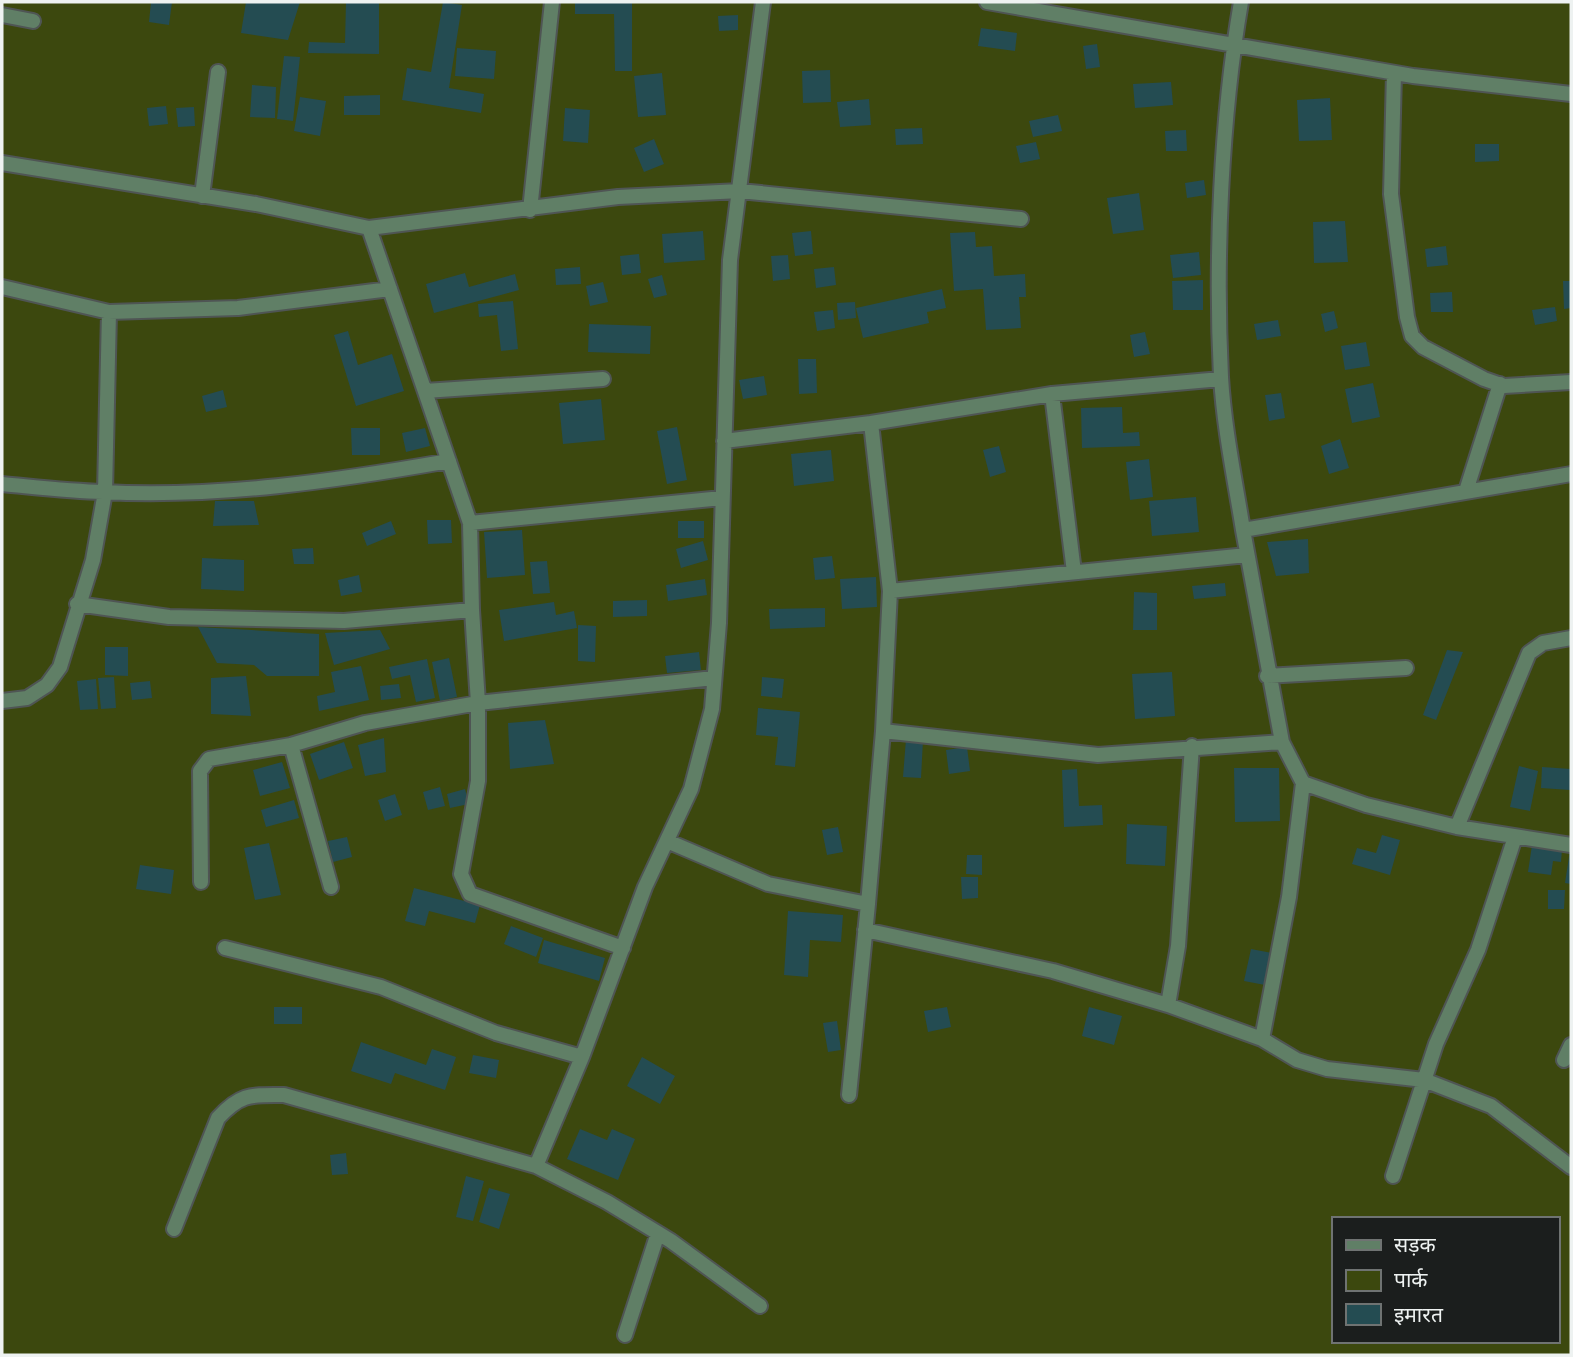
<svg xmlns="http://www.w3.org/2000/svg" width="1573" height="1357" viewBox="0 0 1573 1357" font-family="Roboto,'Noto Sans Devanagari',sans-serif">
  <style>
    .green { fill: #3c480e; fill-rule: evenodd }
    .building { fill: #244c52 }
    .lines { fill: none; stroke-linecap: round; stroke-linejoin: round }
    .minor-casing { stroke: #4f5554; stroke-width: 18 }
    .minor { stroke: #607f66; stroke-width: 14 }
  </style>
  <rect width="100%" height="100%" fill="#313736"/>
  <!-- green -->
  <path class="green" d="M2 2H1571V1355H2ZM1333 1219H1557V1341H1333Z"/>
  <!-- building -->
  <path class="building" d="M151 2H172L169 25 149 22Z
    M246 2H300L288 40 241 33Z
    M346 2H379V54L308 53 309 42 345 43Z
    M443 2 462 5 449 88 484 94 481 113 402 100 407 68 431 72Z
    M575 2H632V71H615L614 14H575Z
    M738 15V30L719 31 718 16Z
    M981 28 1017 33 1015 51 978 46Z
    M1097 44 1100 67 1086 69 1083 46Z
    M457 48 496 51 494 79 455 76Z
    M284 56 300 57 293 121 277 119Z
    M830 70 831 102 803 103 802 71Z
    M662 73 666 115 638 117 634 76Z
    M1171 82 1173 105 1135 108 1133 84Z
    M252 85 276 87 275 118 250 117Z
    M380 95V115H344V96Z
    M300 97 326 101 320 136 294 131Z
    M1330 98 1332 140 1299 141 1297 100Z
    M869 99 871 125 840 127 837 102Z
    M166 106 168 124 149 126 147 108Z
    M194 107 195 126 178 127 176 108Z
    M565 108 590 110 588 143 563 141Z
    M1058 115 1062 131 1033 137 1029 121Z
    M922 128 923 144 896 145 895 129Z
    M1186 130 1187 151H1166L1165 131Z
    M654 139 664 164 644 172 634 148Z
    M1036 142 1040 159 1020 163 1016 146Z
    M1475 144H1499V161L1475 162Z
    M1204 180 1206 195 1187 198 1185 183Z
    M1139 193 1144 230 1113 234 1107 198Z
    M1345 221 1348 262 1314 263 1313 222Z
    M703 231 705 260 664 263 662 234Z
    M811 231 813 254 795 256 792 233Z
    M975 232 976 247 992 246 994 276 1025 274 1026 297H1019L1021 328 986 330 983 289 954 291 950 233Z
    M1446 246 1448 265 1427 267 1425 249Z
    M1199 252 1201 275 1173 278 1170 255Z
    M639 254 641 273 622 275 620 256Z
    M788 255 790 279 773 281 771 256Z
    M580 267 581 284 556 285 555 269Z
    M834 267 836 285 816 288 814 269Z
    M465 273 469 287 515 274 519 290 434 313 426 284Z
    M662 275 667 295 654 298 648 279Z
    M1203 280V310H1173L1172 281Z
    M1563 281H1571V308L1564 309Z
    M603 282 608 302 590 306 586 286Z
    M942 289 946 308 927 312 929 323 863 338 856 308Z
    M1452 292 1453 312H1431L1430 293Z
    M513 301 518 349 501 351 497 315 479 317 478 304Z
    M855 302 856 318 838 320 837 303Z
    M1555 307 1557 321 1535 325 1532 310Z
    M833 310 835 328 817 331 814 312Z
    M1334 311 1338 328 1325 332 1321 314Z
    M1278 320 1281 336 1257 340 1254 324Z
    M589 324 651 326 650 354 588 352Z
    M348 331 358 365 392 354 404 391 356 406 334 335Z
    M1145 332 1150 354 1134 357 1130 335Z
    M1366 342 1370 366 1345 370 1341 346Z
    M798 359H816L817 393 799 394Z
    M764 376 767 395 743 399 739 380Z
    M1373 383 1380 417 1352 423 1345 389Z
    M223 390 227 407 206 412 202 396Z
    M1281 393 1285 418 1269 421 1265 395Z
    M601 399 605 440 563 444 559 403Z
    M1122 407 1123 433 1139 432 1140 446 1082 448 1081 408Z
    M677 427 687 480 667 484 657 431Z
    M351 428H380V455H352Z
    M425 428 430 446 406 452 402 433Z
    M1340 439 1349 468 1329 474 1321 446Z
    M999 446 1006 472 990 477 983 450Z
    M831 450 834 481 794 486 791 454Z
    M1149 459 1153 497 1130 500 1126 462Z
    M1196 497 1199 532 1152 536 1149 501Z
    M215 501H254L259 525 213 526Z
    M427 520H451L452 543 428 544Z
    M391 521 396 534 367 546 362 533Z
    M678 521H704V538H678Z
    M522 530 525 575 487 578 484 532Z
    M1308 539 1309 573 1276 576 1267 542Z
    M703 541 708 560 681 568 676 549Z
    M313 548 314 564H294L292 549Z
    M832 556 835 578 815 580 813 558Z
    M202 558 244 560V591L201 589Z
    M547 561 550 593 533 594 530 562Z
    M359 575 362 592 341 596 338 580Z
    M876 577 877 607 842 609 840 579Z
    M705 579 707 595 668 601 666 585Z
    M1225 583 1226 596 1194 599 1192 586Z
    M1134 592 1157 593V630H1133Z
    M647 600V616L613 617V601Z
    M554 602 556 615 574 611 577 628 504 641 499 610Z
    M825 608V627L770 629 769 609Z
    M578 625 596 626 595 662 578 661Z
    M198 627 319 634V676H267L254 665 217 663Z
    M380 630 390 649 334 665 325 633Z
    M105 647H128V676L105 675Z
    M1447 650 1463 652 1436 720 1423 715Z
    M699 652 701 670 667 673 665 656Z
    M449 658 457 697 440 701 432 662Z
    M427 659 435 698 416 702 410 675 392 679 389 667Z
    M361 666 369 700 319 711 317 696 335 692 331 672Z
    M1172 672 1175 716 1135 719 1132 674Z
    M246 676 251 716 211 714V678Z
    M114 677 116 708 101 709 98 678Z
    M762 677 784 679 782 698 761 696Z
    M96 679 98 709 80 710 77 681Z
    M150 681 152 698 132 700 130 683Z
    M399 684 401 698 381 700 380 686Z
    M758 708 800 712 795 767 775 765 778 737 756 735Z
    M545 720 554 764 510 769 508 723Z
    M384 738 386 772 365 776 358 745Z
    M906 739 923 740 921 778 903 777Z
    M344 742 353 768 319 780 310 754Z
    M967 747 970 771 949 774 946 750Z
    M282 762 290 788 260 796 253 770Z
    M1519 766 1538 771 1530 811 1510 807Z
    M1542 767 1571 769 1570 790 1541 788Z
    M1234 768H1279L1280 821 1235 822Z
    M1077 769 1079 806 1102 805 1103 825 1064 827 1062 770Z
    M440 787 445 806 428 810 423 792Z
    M465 789 469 804 450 808 447 794Z
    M395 794 402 815 385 821 378 800Z
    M294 800 299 818 266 827 261 810Z
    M1127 824 1167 826 1165 866 1126 864Z
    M838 827 843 852 827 855 822 830Z
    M1382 835 1400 840 1390 875 1352 864 1357 848 1376 853Z
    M347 837 352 857 333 862 328 841Z
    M269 843 281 895 255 900 244 848Z
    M1532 845 1562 849 1561 862 1553 861 1551 875 1528 872Z
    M1570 850H1571V884L1565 883Z
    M967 855H982V875L966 874Z
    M140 865 174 870 171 894 136 889Z
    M961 877H978V898L962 899Z
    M414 888 480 905 475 923 429 911 425 926 405 921Z
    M1548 890H1565L1564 909H1548Z
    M788 911 843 915 841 942 810 940 808 977 784 975Z
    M511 926 543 938 536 957 504 944Z
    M544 940 605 958 599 981 538 963Z
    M1251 949 1272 953 1265 985 1244 981Z
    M274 1007H302V1024H274Z
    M947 1007 951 1027 928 1032 924 1011Z
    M1089 1007 1122 1016 1114 1045 1082 1036Z
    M837 1021 841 1050 828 1052 823 1023Z
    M361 1042 426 1065 432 1049 456 1057 445 1090 395 1073 391 1084 351 1071Z
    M473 1055 499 1060 496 1078 469 1073Z
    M642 1057 675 1076 660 1104 627 1086Z
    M580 1129 607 1140 612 1129 635 1139 618 1180 567 1159Z
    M346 1153 348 1174 332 1175 330 1155Z
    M466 1176 484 1181 473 1221 456 1217Z
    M489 1188 510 1194 499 1229 479 1222Z"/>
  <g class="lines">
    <!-- minor casing -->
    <g class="minor-casing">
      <path id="minor" d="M987 2 1413 76 1571 94
        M1241 2C1221 118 1215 259 1221 377 1224 428 1235 480 1243 530L1571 474
        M2 15 33 21
        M1394 73 1391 194 1407 317 1412 336 1423 347 1484 379 1504 386 1571 382
        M2 163 256 204 369 228 618 197 740 191 1021 219
        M202 196 218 72
        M530 210 552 2
        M369 228 470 523 722 498
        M2 287 109 312 238 308 390 289
        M1221 379 1052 394 871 423 890 591 883 731 1098 755 1282 742 1243 530
        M425 391 603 379
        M1052 394 1074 572
        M724 441 871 423
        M2 484C35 487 69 491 103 492 219 498 335 481 449 461
        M1466 491 1500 384
        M470 523 472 610 478 703 714 678
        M890 591 1247 555
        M77 604 169 617 344 621 472 610
        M1267 676 1406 668
        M2 701 27 698 47 685 60 667 93 560 105 492 109 312
        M1282 742 1303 783 1366 805 1457 827 1571 845
        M291 745 331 887
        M1457 827 1529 653 1543 643 1571 638
        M667 841 768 884 868 904 883 731
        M201 882 200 771 209 759 291 745 365 723 478 703V781L461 874 470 894 623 948
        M865 930 1053 971 1168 1005 1262 1039 1289 897 1303 783
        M225 948 381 987 496 1033 582 1057 536 1166
        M1168 1005 1178 946 1192 746
        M1262 1039 1297 1060 1327 1069 1424 1080 1491 1106 1571 1167
        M582 1057 645 887 691 789 712 709 719 623 730 260 763 2
        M1564 1060 1571 1045
        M849 1095 868 904
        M1393 1176 1436 1044 1478 950 1515 837
        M174 1229 218 1118C241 1093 251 1095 284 1095L536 1166 607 1202 671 1241 760 1306
        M625 1335 658 1233"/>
    </g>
    <!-- minor -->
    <use href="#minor" class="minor"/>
  </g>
  <!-- border -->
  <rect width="1573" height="1357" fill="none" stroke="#eef2f1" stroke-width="7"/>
  <!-- legend -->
  <rect x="1332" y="1217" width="228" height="126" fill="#1b1e1d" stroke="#6f7372" stroke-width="2"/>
  <rect x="1346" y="1240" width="35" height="10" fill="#607f66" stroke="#6f7372" stroke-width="2"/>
  <text x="1394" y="1252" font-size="21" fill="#eef2f1">सड़क</text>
  <rect x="1346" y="1270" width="35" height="21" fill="#3c480e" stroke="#6f7372" stroke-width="2"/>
  <text x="1394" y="1287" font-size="21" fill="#eef2f1">पार्क</text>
  <rect x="1346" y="1304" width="35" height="21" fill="#244c52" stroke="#6f7372" stroke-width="2"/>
  <text x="1394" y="1322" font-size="21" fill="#eef2f1">इमारत</text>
</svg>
